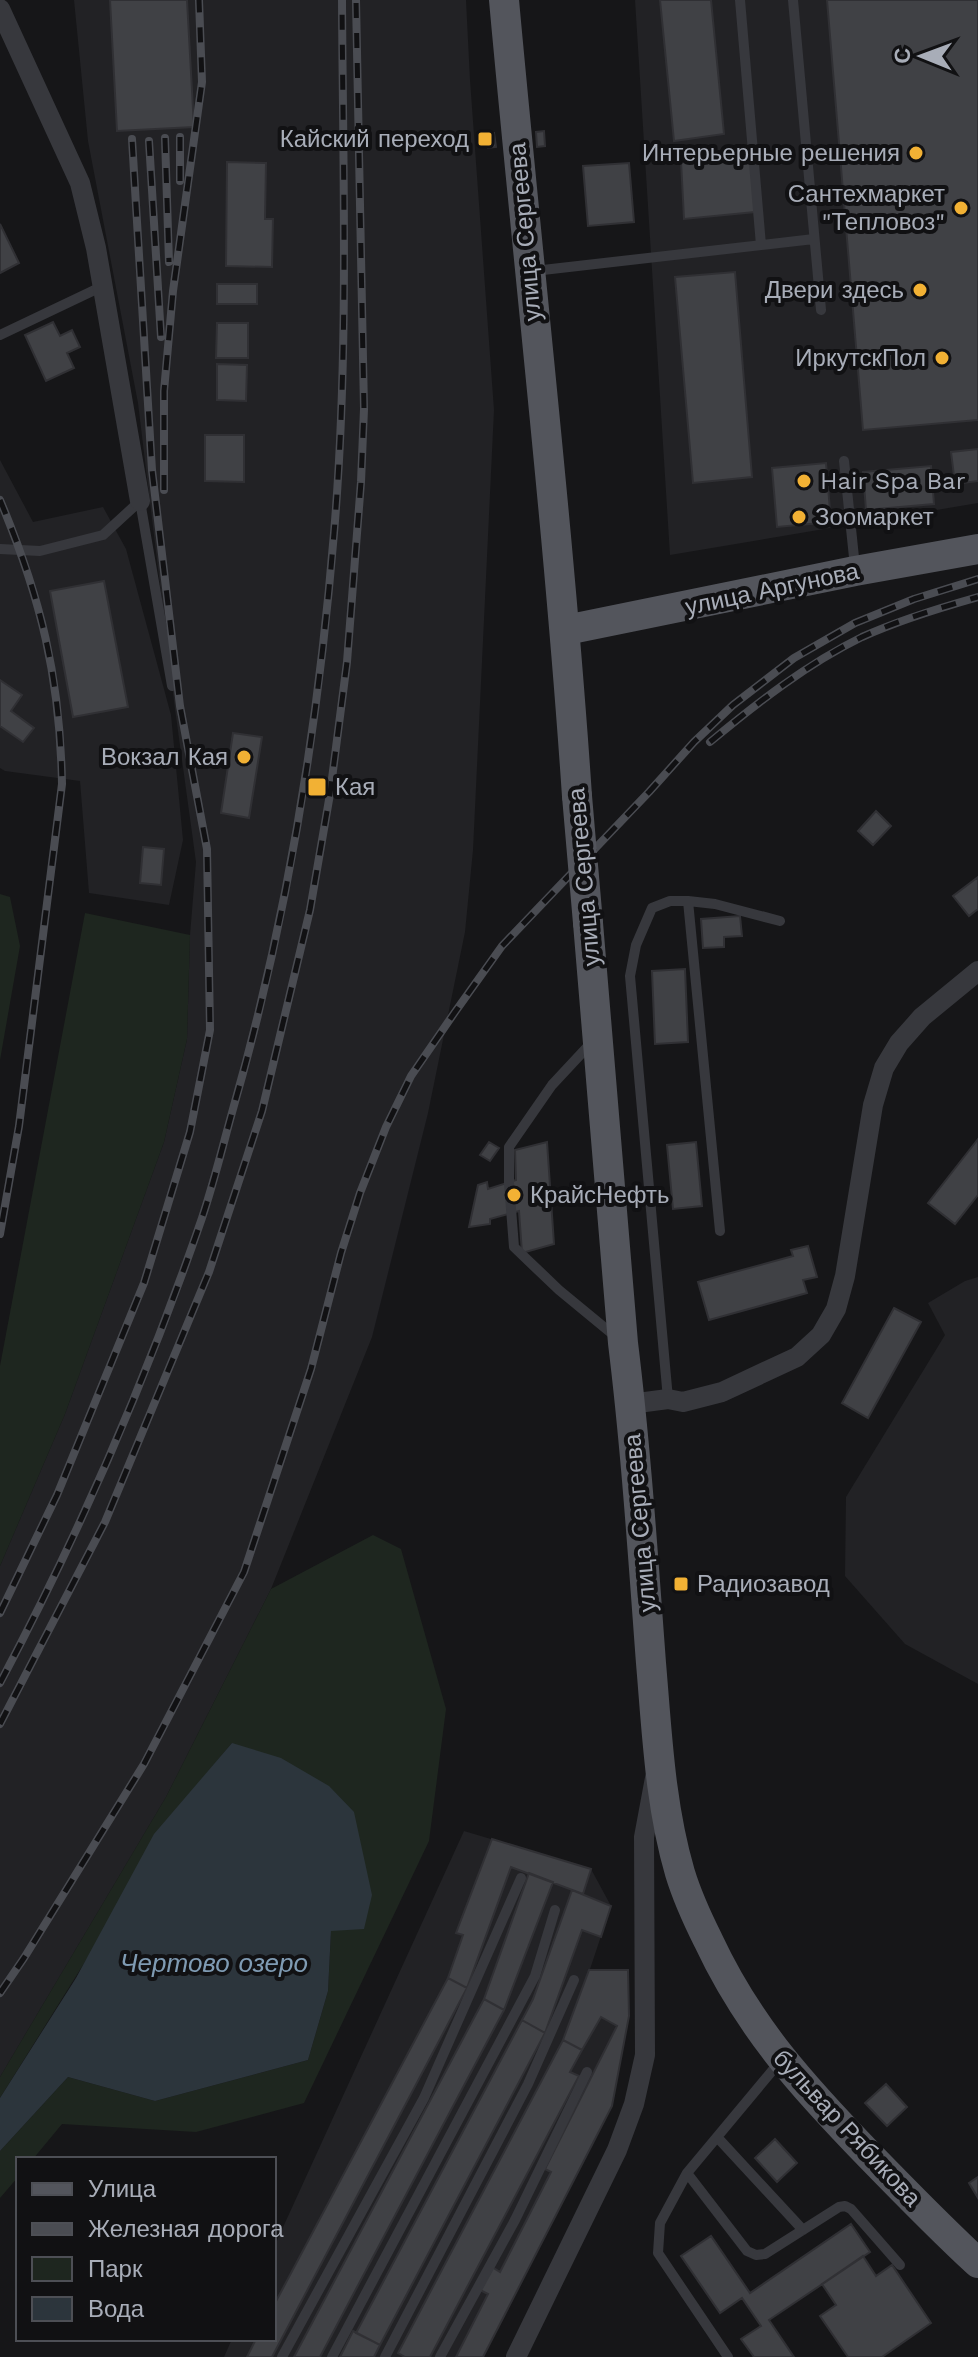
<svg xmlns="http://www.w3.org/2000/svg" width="978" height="2357" viewBox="0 0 978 2357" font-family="'Work Sans',sans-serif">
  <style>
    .built { fill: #222225 }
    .green { fill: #1e261f }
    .water { fill: #2c353c }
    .building { fill: #404145; stroke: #303034; stroke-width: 2 }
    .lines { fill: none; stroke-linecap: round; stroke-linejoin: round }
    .lane { stroke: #37383d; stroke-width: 10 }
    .street { stroke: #37383d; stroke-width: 20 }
    .primary { stroke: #53555c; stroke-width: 30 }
    .rail-casing { stroke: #4a4c52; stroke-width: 8 }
    .rail { stroke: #111113; stroke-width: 5; stroke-dasharray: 15; stroke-linecap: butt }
    .primary-bridge { stroke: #53555c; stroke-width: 30 }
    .poi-dot { fill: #f2b134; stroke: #111113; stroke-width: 3 }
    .labels { text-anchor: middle; stroke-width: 8; stroke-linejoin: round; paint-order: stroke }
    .poi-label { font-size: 24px; fill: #a8adb8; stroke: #111113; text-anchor: end }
    .street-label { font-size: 24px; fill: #a8adb8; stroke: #111113 }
    .water-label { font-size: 26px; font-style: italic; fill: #7f9bb3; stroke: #111113 }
  </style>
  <rect width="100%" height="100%" fill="#161618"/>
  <!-- built -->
  <path class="built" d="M74 0H466L470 80 494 410 473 850 465 932 428 1113 372 1337 271 1589 166 1797 0 2077V1566L65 1414 164 1142 187 1039 190 935 196 862 175 709 138 403 88 141Z
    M635 0H978V503L670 555Z
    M0 460 33 522 103 507 126 549 171 715 183 840 169 905 89 893 80 781 5 771 0 768Z
    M978 1277V1684L905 1644 845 1576 846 1497 945 1335 928 1303 965 1281Z
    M464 1831 591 1869 611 1906 590 1969 628 1970 629 2016 612 2106 483 2357H224L232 2339H274V2247Z"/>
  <!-- green -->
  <path class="green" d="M0 894 10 897 20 946 0 1060Z
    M85 913 190 935 187 1039 164 1142 65 1414 0 1566V1366Z
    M373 1535 401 1549 446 1709 429 1841 304 2103 196 2132 62 2124 33 2159H18V2177L0 2198V2151L68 2077 155 2101 308 2060 328 1991 331 1931 232 1743 191 1792 0 2098V2077L166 1797 271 1589Z"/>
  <!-- water -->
  <path class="water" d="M232 1743 281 1758 329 1786 354 1812 372 1895 364 1929 331 1931 328 1991 308 2060 155 2101 68 2077 0 2151V2098L76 1978 154 1834Z"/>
  <!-- building -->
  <path class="building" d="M110 0H187L194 127 117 131Z
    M660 0H711L724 134 674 141Z
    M827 0H978V420L863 430Z
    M544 131 545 146 537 147 536 132Z
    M494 133 496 147 488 148 486 134Z
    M751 152 755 212 684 219 681 161Z
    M227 162 266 163 265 219H273L272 267 226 266Z
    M629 163 634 222 588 226 583 166Z
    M0 224 19 263 0 273Z
    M735 272 752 477 693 483 675 277Z
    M217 284H257V304H217Z
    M53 322 60 336 72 330 80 347 67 353 74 368 46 381 25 335Z
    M217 323H248V358H216Z
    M217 364 247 365 246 401 217 400Z
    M205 435H244V482L205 481Z
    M978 449V481L955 484 951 452Z
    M826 463 831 522 777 527 772 468Z
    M931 466 934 504 866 510 863 472Z
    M104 581 128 707 73 717 50 591Z
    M0 680 22 695 11 711 34 728 23 742 0 726Z
    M233 733 262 737 249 818 221 813Z
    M876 811 891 826 873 845 858 831Z
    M143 847 164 849 161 885 140 883Z
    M978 877V909L969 916 953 896Z
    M740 916 742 936 724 937V947L703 948 701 919Z
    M685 969 688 1042 655 1044 652 971Z
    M978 1139V1195L955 1224 928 1203Z
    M489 1142 499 1148 490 1161 480 1155Z
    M547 1142 554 1244 522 1253 519 1211 490 1219V1224L469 1227 478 1185 487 1182 488 1189 516 1180 515 1150Z
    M696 1142 702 1206 673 1209 667 1145Z
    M808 1246 817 1277 803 1280 807 1293 709 1320 698 1282 793 1256 791 1250Z
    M894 1308 921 1322 868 1418 842 1403Z
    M492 1839 591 1869 583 1894 511 1867 467 1988 448 1978 463 1935 456 1933Z
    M529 1873 553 1882 504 2010 484 1999Z
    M572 1890 611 1906 601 1937 582 1930 545 2033 522 2020 533 1999Z
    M589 1970H628L629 2016 612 2106 483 2357H456L488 2294 480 2290 492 2267 500 2272 551 2172 545 2169 617 2026 601 2017 582 2050 563 2040Z
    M448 1978 467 1988 272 2357H247L256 2339H274V2305Z
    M484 1999 504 2010 320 2357H294Z
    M522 2020 545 2033 380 2345 356 2333Z
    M563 2040 582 2050 570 2072 579 2076 430 2357H405L398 2353Z
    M886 2084 907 2107 887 2126 865 2103Z
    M775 2139 797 2163 777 2182 755 2158Z
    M978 2177V2198L969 2183Z
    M851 2224 870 2252 769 2320 794 2357H754L741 2339 761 2326 742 2298 720 2313 681 2256 711 2236 750 2293Z
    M863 2256 876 2276 892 2265 931 2323 882 2357H848L820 2316 836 2305 822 2284Z
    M353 2331 380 2345 374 2357H340Z"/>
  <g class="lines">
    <!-- lane -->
    <path class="lane" d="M740 0 761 245
      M793 0 821 310
      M534 271 814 239
      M0 335 103 286
      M844 461 855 567
      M140 501 172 686
      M0 549 40 551 103 535 140 501
      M688 901 715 904 780 921
      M593 1041 552 1085 509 1147V1183L514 1247 559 1290 616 1337
      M668 1399 630 976 636 945 652 908 670 901H688L720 1231
      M717 2137 803 2230
      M687 2173 747 2251 756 2255 765 2254 839 2207 845 2206 851 2209 900 2265
      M282 2357 424 2098 521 1878
      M332 2357 535 1976 555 1910
      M385 2357 528 2084 574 1980
      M440 2357 515 2220 587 2072
      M728 2357 658 2253 660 2223 687 2173 772 2071 782 2063"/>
    <!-- street -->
    <path class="street" d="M0 9 80 183 96 248 140 501
      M630 1404 668 1399 683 1402 722 1392 797 1357 821 1335 836 1309 845 1276 873 1105 884 1068 899 1043 922 1017 978 971
      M516 2357 617 2150 634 2104 645 2055 644 1837 655 1778"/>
    <!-- primary -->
    <path class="primary" d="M504 0C528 265 559 530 577 796
      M566 630 855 571 978 549
      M588 923 623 1343C636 1449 643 1556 651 1663 657 1733 660 1805 680 1873 687 1896 697 1918 708 1940 749 2028 804 2088 871 2157 906 2193 941 2229 978 2263"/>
    <!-- rail casing -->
    <g class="rail-casing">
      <path id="rail" d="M165 138 169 262
        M149 141 161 337
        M180 181V137
        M164 490V391L173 291 202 82 199 0
        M0 500C41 598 60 677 62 784L19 1126 0 1234
        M710 742C757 703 807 664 862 637 899 620 939 608 978 597
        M0 1613 57 1495 144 1283 190 1132 210 1030 207 849 180 706 152 470 132 139
        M0 1683C79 1534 147 1378 202 1218 214 1182 223 1145 233 1109 287 921 318 728 334 533 349 356 343 177 342 0
        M0 1724 105 1522 209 1272 262 1111 310 910 330 794 347 662 361 482 364 409 356 0
        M0 1993 24 1958 144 1764 244 1572 311 1369 341 1253 360 1193 386 1127 411 1076 455 1012 502 946 649 792 694 742 733 705 794 658 855 623 914 599 978 579"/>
    </g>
    <!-- rail -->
    <use href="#rail" class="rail"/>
    <!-- primary-bridge -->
    <path class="primary-bridge" d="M577 796 588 923"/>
  </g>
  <!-- markers -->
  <g class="poi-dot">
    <rect x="477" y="131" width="16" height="16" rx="4"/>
    <circle cx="916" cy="153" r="8"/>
    <circle cx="961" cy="208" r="8"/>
    <circle cx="920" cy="290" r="8"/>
    <circle cx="942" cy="358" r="8"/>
    <circle cx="804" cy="481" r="8"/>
    <circle cx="799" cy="517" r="8"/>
    <circle cx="244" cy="757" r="8"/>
    <rect x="307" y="777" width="20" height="20" rx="4"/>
    <circle cx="514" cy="1195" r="8"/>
    <rect x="673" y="1576" width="16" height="16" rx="4"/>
  </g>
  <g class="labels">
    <!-- poi labels -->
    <g class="poi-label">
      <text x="469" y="147">Кайский переход</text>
      <text x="900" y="161">Интерьерные решения</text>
      <text x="945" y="202">Сантехмаркет<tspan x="945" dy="28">"Тепловоз"</tspan></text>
      <text x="904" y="298">Двери здесь</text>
      <text x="926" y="366">ИркутскПол</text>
      <text x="820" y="489" text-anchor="start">Hair Spa Bar</text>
      <text x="815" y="525" text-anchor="start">Зоомаркет</text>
      <text x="228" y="765">Вокзал Кая</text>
      <text x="335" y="795" text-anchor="start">Кая</text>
      <text x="530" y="1203" text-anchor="start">КрайсНефть</text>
      <text x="697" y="1592" text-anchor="start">Радиозавод</text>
    </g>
    <!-- street labels -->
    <g class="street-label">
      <text transform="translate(525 232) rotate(-95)" y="8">улица Сергеева</text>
      <text transform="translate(772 589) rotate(-12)" y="8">улица Аргунова</text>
      <text transform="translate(584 877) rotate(-95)" y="8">улица Сергеева</text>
      <text transform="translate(640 1523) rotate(-95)" y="8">улица Сергеева</text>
      <text transform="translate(847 2128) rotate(47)" y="8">бульвар Рябикова</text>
    </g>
    <!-- water labels -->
    <g class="water-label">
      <text x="214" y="1972">Чертово озеро</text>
    </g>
  </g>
  <!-- legend -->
  <rect x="16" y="2157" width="260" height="184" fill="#111113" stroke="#4d4f55" stroke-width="2"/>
  <rect x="32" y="2183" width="40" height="12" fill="#53555c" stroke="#4d4f55" stroke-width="2"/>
  <text x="88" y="2197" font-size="24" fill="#a8adb8">Улица</text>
  <rect x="32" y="2223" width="40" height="12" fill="#4a4c52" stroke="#4d4f55" stroke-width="2"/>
  <text x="88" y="2237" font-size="24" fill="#a8adb8">Железная дорога</text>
  <rect x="32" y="2257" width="40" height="24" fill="#1e261f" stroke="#4d4f55" stroke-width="2"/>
  <text x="88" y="2277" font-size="24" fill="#a8adb8">Парк</text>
  <rect x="32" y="2297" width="40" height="24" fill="#2c353c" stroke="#4d4f55" stroke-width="2"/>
  <text x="88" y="2317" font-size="24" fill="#a8adb8">Вода</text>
  <!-- north arrow -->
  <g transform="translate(922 56) rotate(271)" stroke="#111113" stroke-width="6" paint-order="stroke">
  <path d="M0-6L14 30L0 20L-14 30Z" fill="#a8adb8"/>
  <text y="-12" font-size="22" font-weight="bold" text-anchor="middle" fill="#a8adb8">С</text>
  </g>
</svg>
